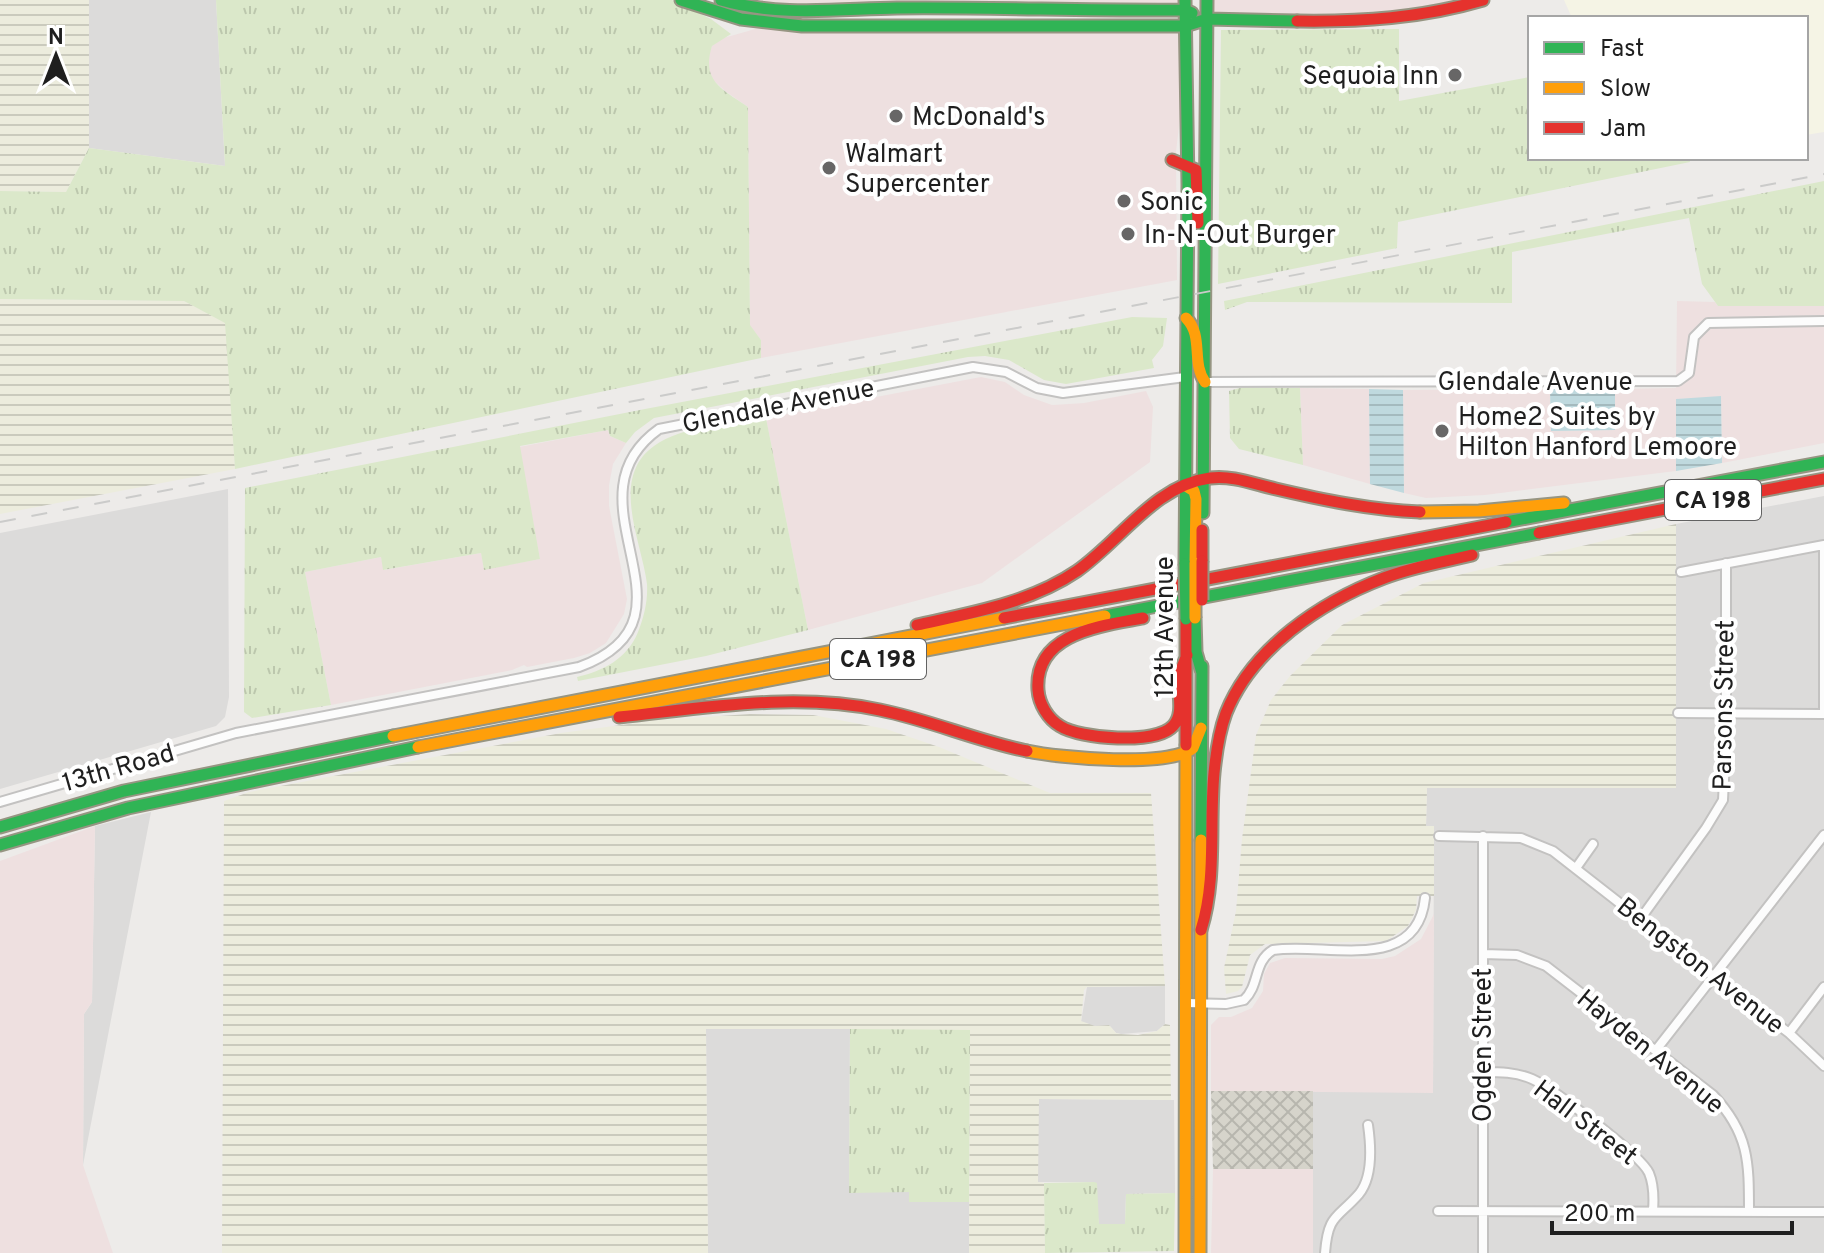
<svg xmlns="http://www.w3.org/2000/svg" width="1824" height="1253" viewBox="0 0 1824 1253" font-family="Overpass,sans-serif">
  <style>
    .residential { fill: #dcdbda }
    .commercial { fill: #eee0e0 }
    .education { fill: #f5f4e5 }
    .construction { fill: url(#construction-cross-hatch) }
    .farmland { fill: url(#farmland-rules) }
    .grass { fill: url(#grass-tufts) }
    .water { fill: url(#water-rules) }
    .lines { fill: none; stroke-linecap: round; stroke-linejoin: round }
    .street-casing { stroke: #c3c2c1; stroke-width: 12 }
    .fast-casing { stroke: #969582; stroke-width: 15 }
    .slow-casing { stroke: #969582; stroke-width: 15 }
    .jam-casing { stroke: #969582; stroke-width: 15 }
    .street { stroke: #fcfcfc; stroke-width: 8 }
    .fast { stroke: #30b455; stroke-width: 11 }
    .slow { stroke: #ff9f0a; stroke-width: 11 }
    .jam { stroke: #e5322d; stroke-width: 11 }
    .rail { stroke: #cbcbca; stroke-width: 2; stroke-dasharray: 16 16; stroke-linecap: butt }
    .fast-bridge-casing { stroke: #969582; stroke-width: 15; stroke-linecap: butt }
    .slow-bridge-casing { stroke: #969582; stroke-width: 15; stroke-linecap: butt }
    .jam-bridge-casing { stroke: #969582; stroke-width: 15; stroke-linecap: butt }
    .fast-bridge { stroke: #30b455; stroke-width: 11 }
    .slow-bridge { stroke: #ff9f0a; stroke-width: 11 }
    .jam-bridge { stroke: #e5322d; stroke-width: 11 }
    .poi-dot { fill: #676666; stroke: #fff; stroke-width: 3 }
    .labels { text-anchor: middle; stroke-width: 8; stroke-linejoin: round; paint-order: stroke }
    .shield { fill: #fff; stroke: #626262; stroke-width: 2 }
    .shield-label { font-size: 24px; font-weight: bold; fill: #1f1f1f }
    .poi-label { font-size: 26px; fill: #1f1f1f; stroke: #fff; text-anchor: start }
    .street-label { font-size: 26px; fill: #1f1f1f; stroke: #fff }
  </style>
  <defs>
    <pattern id="construction-cross-hatch" width="8" height="8" patternUnits="userSpaceOnUse" patternTransform="scale(2)"><rect width="8" height="8" fill="#d6d4cb"/><path d="M0 0l8 8M0 8l8-8" fill="none" stroke="#b7b6ae"/></pattern>
    <pattern id="farmland-rules" width="6" height="5" patternUnits="userSpaceOnUse" patternTransform="scale(2)"><rect width="6" height="5" fill="#ececdd"/><path d="M0 2.5h6" fill="none" stroke="#cacabd"/></pattern>
    <pattern id="grass-tufts" width="24" height="20" patternUnits="userSpaceOnUse" patternTransform="scale(2)"><rect width="24" height="20" fill="#dbe8ca"/><path d="M3 7l-1-3M5 7V3M7 7l1-3M15 17l-1-3M17 17v-4M19 17l1-3" fill="none" stroke="#bcc7ad"/></pattern>
    <pattern id="water-rules" width="6" height="5" patternUnits="userSpaceOnUse" patternTransform="scale(2)"><rect width="6" height="5" fill="#bfd9de"/><path d="M0 2.5h6" fill="none" stroke="#a4babe"/></pattern>
  </defs>
  <rect width="100%" height="100%" fill="#edebe9"/>
  <!-- residential -->
  <path class="residential" d="M89 0H216L225 166 89 148Z
    M228 489 229 697 225 717 216 726 0 789V533Z
    M1824 496V1253H1313V1091L1433 1092 1434 827 1426 826 1427 788H1676V524Z
    M151 812 83 1165 84 1014 92 1002 95 826Z
    M1165 986V1024L1157 1031 1121 1034 1116 1033 1109 1025 1095 1026 1081 1022 1087 987Z
    M706 1029H850L849 1192H909V1202H969V1253H708Z
    M1038 1099 1174 1100 1175 1193 1126 1194 1125 1224H1099L1093 1182H1038Z"/>
  <!-- commercial -->
  <path class="commercial" d="M734 0H1185V10L786 12Z
    M1207 0H1483L1430 15 1207 19Z
    M769 25 1185 26V74L1176 152 1177 280 761 358V340L750 326 748 107 725 91 711 78 707 62 712 46 720 39Z
    M1677 301 1715 302 1718 306H1824V443L1722 463 1721 397 1677 399 1676 471 1485 495 1426 498 1404 493 1403 390 1550 389 1551 431 1615 430V389L1676 388Z
    M981 377 1005 382 1024 395 1052 405 1084 403 1146 391 1153 407 1150 462 982 583 808 630 766 418Z
    M1300 388 1369 389 1370 484 1303 465Z
    M608 430 610 436 626 443 613 464 609 485V506L627 599 624 614 606 643 590 653 574 658 527 667 524 665 512 670 331 705 305 572 381 557 384 570 481 553 484 569 540 559 519 447Z
    M95 826 92 1002 84 1014 83 1165 113 1253H0V861Z
    M1434 914 1433 1093 1211 1091V1025L1219 1017H1231L1252 1008 1263 991 1264 974 1270 963 1285 958 1382 959 1395 956 1421 939Z
    M1213 1169H1313V1253H1211Z"/>
  <!-- education -->
  <path class="education" d="M1564 0H1824V132L1806 135V18H1572Z"/>
  <!-- construction -->
  <path class="construction" d="M1211 1091H1313V1169H1213Z"/>
  <!-- farmland -->
  <path class="farmland" d="M0 0H89V148L66 192 0 191Z
    M0 299 184 301 226 323 235 469 0 514Z
    M1676 524V788H1427L1426 826H1434V896H1417L1416 910 1408 926 1386 941 1265 944 1250 955 1242 987 1238 991 1226 994 1224 968 1236 911 1242 839 1256 735 1271 700 1290 676 1342 625 1424 583Z
    M750 714 813 715 886 729 939 747 1050 793H1151L1165 986 1087 987 1084 990 1081 1021 1095 1026 1109 1025 1116 1033 1121 1034 1138 1035 1157 1031 1165 1024 1170 1025 1171 1100 1039 1099 1038 1182 1044 1183 1045 1253H969L970 1031 850 1029H706L708 1253H222L224 801 249 792 561 733 659 720Z"/>
  <!-- grass -->
  <path class="grass" d="M216 0H672L711 19 731 34 712 46C701 81 722 89 748 107L750 325 761 340V358L235 469 225 323 184 301 0 299V191L66 192 89 148 225 166Z
    M1399 29V101L1530 77V158H1689L1690 162 1398 222 1397 248 1218 284 1221 30Z
    M1824 181V306H1718L1702 284 1689 218 1512 252V303L1247 302 1225 310 1224 301Z
    M1132 317 1167 318 1163 346 1152 360 1154 368 1066 384 1044 380 1009 360 985 356 968 357 654 418 635 432 626 443 610 436 608 430 520 446 540 559 484 570 481 553 383 570 381 557 305 572 331 705 252 718 244 712 245 488 645 409Z
    M1243 387 1300 388 1303 465 1239 449 1230 438 1229 391Z
    M766 418 808 630 706 656 578 681 577 677C603 671 627 659 638 632 644 617 648 601 647 584 642 542 609 478 654 446 684 425 730 424 766 418Z
    M850 1029 970 1030 969 1202H909V1192L849 1193Z
    M1094 1182 1097 1183 1099 1224H1125L1126 1194 1175 1193 1174 1251 1045 1253 1044 1183Z"/>
  <!-- water -->
  <path class="water" d="M1369 389 1403 390 1404 493 1370 484Z
    M1550 389H1615V430L1551 431Z
    M1721 396 1722 463 1676 471V399Z"/>
  <g class="lines">
    <!-- street casing -->
    <g class="street-casing">
      <path id="street" d="M1205 382 1678 381 1689 373 1694 337 1708 323 1824 321
        M1824 545V714
        M1681 572 1824 545
        M1678 713 1824 714
        M0 802 236 733 579 667C713 618 558 501 659 429L973 367 1006 372 1037 388 1063 393 1185 377
        M1439 836 1521 838 1553 851 1713 976 1789 1033 1824 1066
        M1576 868 1593 844
        M1641 918 1706 828 1723 800 1726 740V563
        M1483 954 1517 955 1546 966 1713 1095C1749 1133 1749 1162 1749 1211
        M1186 1003 1226 1004 1244 1000C1260 985 1253 962 1273 950 1326 942 1417 975 1425 898
        M1789 1033 1824 987
        M1656 1050 1824 835
        M1482 1072C1500 1072 1516 1072 1532 1079 1552 1088 1641 1155 1649 1173 1654 1185 1654 1198 1653 1211
        M1438 1211 1824 1212
        M1325 1253C1328 1214 1337 1219 1359 1194 1373 1177 1371 1146 1368 1125
        M1483 1253V836"/>
    </g>
    <!-- fast casing -->
    <g class="fast-casing">
      <path id="fast" d="M681 0 741 19 802 26H1185L1207 19 1297 21
        M721 0C780 17 837 9 897 8 993 7 1089 11 1185 10L1192 13
        M1185 0 1188 185 1185 564
        M1203 513 1207 0
        M1506 522 1824 462
        M1105 616 1539 533
        M1195 618 1196 652 1202 673
        M0 827 124 791 393 736
        M1201 840 1202 666
        M0 845 128 808 418 747"/>
    </g>
    <!-- slow casing -->
    <g class="slow-casing">
      <path id="slow" d="M1186 318C1204 336 1191 362 1205 382
        M1186 486 1194 491 1196 499 1195 563
        M1420 512 1479 511 1564 503
        M393 736 1004 618
        M418 747 1105 616
        M1027 751C1059 758 1170 768 1193 748L1201 728
        M1185 1253 1186 745
        M1200 1253 1201 840"/>
    </g>
    <!-- jam casing -->
    <g class="jam-casing">
      <path id="jam" d="M1297 21C1361 22 1422 18 1483 0
        M1172 160 1196 170 1198 223
        M1202 530V561
        M1539 533 1824 479
        M1004 618 1506 522
        M1143 618C1101 626 1034 633 1038 690 1039 704 1048 719 1060 726 1080 739 1156 745 1173 726 1185 714 1177 693 1179 678 1180 670 1184 663 1187 655
        M917 625C971 613 1030 603 1077 571 1120 541 1155 485 1210 478 1232 475 1254 484 1276 489 1323 500 1371 510 1420 512
        M619 717C705 708 794 692 880 710 930 720 977 741 1027 751
        M1186 745V619
        M1201 930C1217 879 1209 825 1214 773 1216 753 1219 732 1226 713 1252 648 1321 602 1384 578 1412 567 1443 562 1472 555"/>
    </g>
    <!-- street -->
    <use href="#street" class="street"/>
    <!-- fast -->
    <use href="#fast" class="fast"/>
    <!-- slow -->
    <use href="#slow" class="slow"/>
    <!-- jam -->
    <use href="#jam" class="jam"/>
    <!-- rail -->
    <path class="rail" d="M0 522 1824 174"/>
    <!-- fast-bridge casing -->
    <g class="fast-bridge-casing">
      <path id="fast-bridge" d="M1185 564 1186 619"/>
    </g>
    <!-- slow-bridge casing -->
    <g class="slow-bridge-casing">
      <path id="slow-bridge" d="M1195 563V618"/>
    </g>
    <!-- jam-bridge casing -->
    <g class="jam-bridge-casing">
      <path id="jam-bridge" d="M1202 561V600"/>
    </g>
    <!-- fast-bridge -->
    <use href="#fast-bridge" class="fast-bridge"/>
    <!-- slow-bridge -->
    <use href="#slow-bridge" class="slow-bridge"/>
    <!-- jam-bridge -->
    <use href="#jam-bridge" class="jam-bridge"/>
  </g>
  <!-- markers -->
  <g class="poi-dot">
    <circle cx="1455" cy="75" r="8"/>
    <circle cx="896" cy="116" r="8"/>
    <circle cx="829" cy="168" r="8"/>
    <circle cx="1124" cy="201" r="8"/>
    <circle cx="1128" cy="234" r="8"/>
    <circle cx="1442" cy="431" r="8"/>
  </g>
  <g class="labels">
    <!-- shield labels -->
    <g class="shield">
      <rect x="1665" y="480" width="96" height="40" rx="6"/>
      <rect x="830" y="639" width="96" height="40" rx="6"/>
    </g>
    <g class="shield-label">
      <text x="1713" y="508">CA 198</text>
      <text x="878" y="667">CA 198</text>
    </g>
    <!-- poi labels -->
    <g class="poi-label">
      <text x="1439" y="84" text-anchor="end">Sequoia Inn</text>
      <text x="912" y="125">McDonald's</text>
      <text x="845" y="162">Walmart<tspan x="845" dy="30">Supercenter</tspan></text>
      <text x="1140" y="210">Sonic</text>
      <text x="1144" y="243">In-N-Out Burger</text>
      <text x="1458" y="425">Home2 Suites by<tspan x="1458" dy="30">Hilton Hanford Lemoore</tspan></text>
    </g>
    <!-- street labels -->
    <g class="street-label">
      <text x="1535" y="390">Glendale Avenue</text>
      <text transform="translate(778 405) rotate(-11)" y="9">Glendale Avenue</text>
      <text transform="translate(1164 627) rotate(-90)" y="9">12th Avenue</text>
      <text transform="translate(1723 705) rotate(-89)" y="9">Parsons Street</text>
      <text transform="translate(118 767) rotate(-16)" y="9">13th Road</text>
      <text transform="translate(1701 965) rotate(38)" y="9">Bengston Avenue</text>
      <text transform="translate(1482 1045) rotate(-90)" y="9">Ogden Street</text>
      <text transform="translate(1651 1051) rotate(39)" y="9">Hayden Avenue</text>
      <text transform="translate(1586 1122) rotate(37)" y="9">Hall Street</text>
    </g>
  </g>
  <!-- legend -->
  <rect x="1528" y="16" width="280" height="144" fill="#ffffff" stroke="#a5a5a5" stroke-width="2"/>
  <rect x="1544" y="42" width="40" height="12" fill="#30b455" stroke="#a5a5a5" stroke-width="2"/>
  <text x="1600" y="56" font-size="24" fill="#1f1f1f">Fast</text>
  <rect x="1544" y="82" width="40" height="12" fill="#ff9f0a" stroke="#a5a5a5" stroke-width="2"/>
  <text x="1600" y="96" font-size="24" fill="#1f1f1f">Slow</text>
  <rect x="1544" y="122" width="40" height="12" fill="#e5322d" stroke="#a5a5a5" stroke-width="2"/>
  <text x="1600" y="136" font-size="24" fill="#1f1f1f">Jam</text>
  <!-- north arrow -->
  <g transform="translate(56 56)" stroke="#ffffff" stroke-width="6" paint-order="stroke">
  <path d="M0-6L14 30L0 20L-14 30Z" fill="#1f1f1f"/>
  <text y="-12" font-size="22" font-weight="bold" text-anchor="middle" fill="#1f1f1f">N</text>
  </g>
  <!-- scale -->
  <path d="M1552 1221v12h240v-12" fill="none" stroke="#1f1f1f" stroke-width="4"/>
  <text x="1564" y="1221" font-size="24" fill="#1f1f1f" stroke="#ffffff" stroke-width="6" paint-order="stroke">200 m</text>
</svg>
